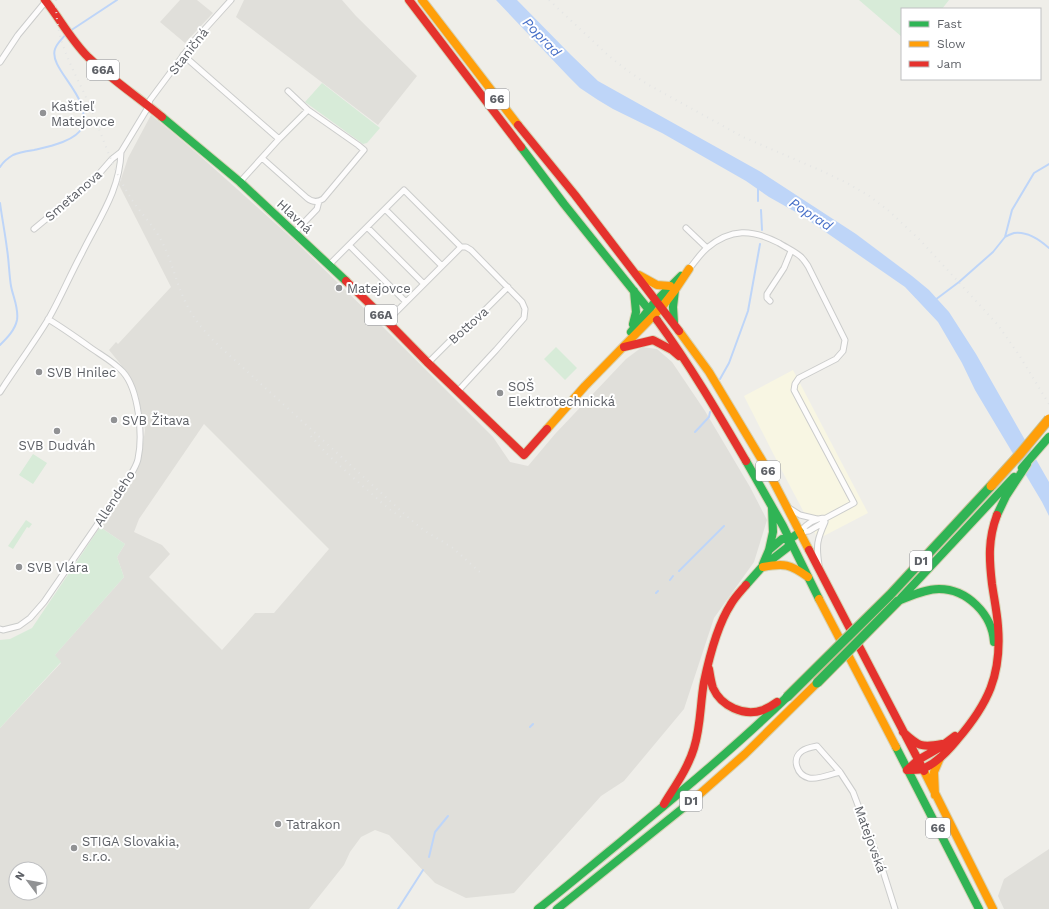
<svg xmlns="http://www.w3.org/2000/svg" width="1049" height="909" viewBox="0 0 1049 909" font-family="'Work Sans',sans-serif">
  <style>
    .commercial { fill: #f8f6e3 }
    .industrial { fill: #e0dfda; fill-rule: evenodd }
    .green { fill: #d7ebd8 }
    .water { fill: #bed5f8 }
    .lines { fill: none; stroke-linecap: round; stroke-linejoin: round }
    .stream { stroke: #bed5f8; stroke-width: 2 }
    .street-casing { stroke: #cbcccb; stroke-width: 7 }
    .fast-casing { stroke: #d7d3b6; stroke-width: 10 }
    .slow-casing { stroke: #d7d3b6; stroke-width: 10 }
    .jam-casing { stroke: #d7d3b6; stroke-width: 10 }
    .street { stroke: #fdfcfc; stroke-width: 5 }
    .fast { stroke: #30b455; stroke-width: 8 }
    .slow { stroke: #ff9f0a; stroke-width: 8 }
    .jam { stroke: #e5322d; stroke-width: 8 }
    .rail { stroke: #e4e5e4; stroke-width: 2; stroke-dasharray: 1 5; stroke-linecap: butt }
    .fast-bridge-casing { stroke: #c7c095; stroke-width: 11; stroke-linecap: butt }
    .slow-bridge-casing { stroke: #c7c095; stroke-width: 11; stroke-linecap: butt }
    .fast-bridge { stroke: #30b455; stroke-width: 9 }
    .slow-bridge { stroke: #ff9f0a; stroke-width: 9 }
    .poi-dot { fill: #919294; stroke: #fff; stroke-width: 1.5 }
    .labels { text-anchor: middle; stroke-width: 4; stroke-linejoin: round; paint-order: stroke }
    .shield { fill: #fff; stroke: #8e9095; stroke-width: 1 }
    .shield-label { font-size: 12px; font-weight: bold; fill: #5e6167 }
    .street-label { font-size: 13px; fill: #5e6167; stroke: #fff }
    .poi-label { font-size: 13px; fill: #5e6167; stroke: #fff; text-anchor: start }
    .water-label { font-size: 14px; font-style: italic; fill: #466fc8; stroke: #fff }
  </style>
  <rect width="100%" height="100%" fill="#efeee9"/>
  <!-- commercial -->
  <path class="commercial" d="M793 370 868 513 818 539 781 469 744 396Z"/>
  <!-- industrial -->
  <path class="industrial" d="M180 0H197L213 13 185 43 160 22Z
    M244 0H342L356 16 417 76 378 125 236 17Z
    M151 115 173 133 199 155 294 240 376 320 493 437 510 462 528 466 555 434 626 359 642 347 657 349 672 362 705 411 750 487 767 520 754 562 714 618 684 709 624 781 601 796 514 893 466 898 435 883 389 835 375 830 361 837 350 852 344 865 309 909H0V728L61 663 54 656 124 577 117 557 125 544 100 527 123 493 140 464 145 430 138 395 127 372 109 350 116 342 118 344 171 287 119 185 128 158ZM204 424 329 549 274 613H255L222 650 149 577 170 554 162 545 134 532 139 519ZM16 869H40V893H16Z
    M1049 849V909H1004L998 896 1004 879Z"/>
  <!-- green -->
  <path class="green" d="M859 0H949L942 9H902V37Z
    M322 83 380 128 367 143 363 144 305 102Z
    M556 347 577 368 565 380 544 359Z
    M33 454 47 463 33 484 19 475Z
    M26 520 32 524 29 528 27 527 13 549 8 546Z
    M100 527 125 544 117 557 124 577 55 655 61 662 0 728V640L10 639 32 628Z"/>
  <!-- water -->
  <path class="water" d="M496 0H517L571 55 598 81 761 172 856 234 912 276 929 290 949 312 976 354 1049 482V516L1042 502 975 390 962 363 938 322 905 287 801 215 769 197 746 181 662 133 613 109 598 100 580 88 568 76Z"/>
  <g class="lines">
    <!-- stream -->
    <path class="stream" d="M70 31 117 0
      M0 167C3 162 8 158 13 155 19 152 27 151 34 150 47 147 77 141 82 127 93 97 48 69 55 49 57 43 62 39 66 34
      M758 201V187
      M0 203C2 218 5 233 7 249 9 261 9 274 11 286 13 297 19 308 17 320 15 330 7 338 0 345
      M761 210 762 230
      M1005 237C1008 235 1011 234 1014 233 1027 231 1040 240 1049 248
      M935 300 959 282 993 252 1005 237 1012 210 1034 173 1049 164
      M720 379 729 363 748 311 760 244
      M695 432 709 417 710 412
      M679 571 724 526
      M670 580 673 576
      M656 593 658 591
      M530 727 533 724
      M429 857 435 832 448 816
      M398 909 423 870"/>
    <!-- street casing -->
    <g class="street-casing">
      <path id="street" d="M183 55 279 139 308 110 358 145 364 150 323 199C317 203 312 202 307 198L262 158
        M0 62 18 35 46 1
        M288 91 308 110
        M240 182 279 139
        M385 209 442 266
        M367 227 424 284
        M686 228 707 248
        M34 229 81 190 98 175 112 159 121 152 147 109 150 100 194 41 231 0
        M294 233 317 209 319 201
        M349 245 406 302
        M329 265 404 190 461 247
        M689 269C695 262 700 254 707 248 731 228 752 229 779 243 785 247 798 253 802 258 804 260 806 263 808 266L845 340 843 351 836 359 799 378 795 384 794 390 854 503 826 518 821 524 809 531 800 532
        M770 301 767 298V294L784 268 791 251
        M387 321 461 247
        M428 363 453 338 466 329 508 287
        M458 391 496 350 524 318 525 309 522 302 471 250 466 247H461
        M0 392C16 367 34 343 49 318 61 297 70 275 82 253 98 220 120 191 121 152
        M789 508 800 515 817 519
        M800 532C807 523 815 518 826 518
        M819 565C816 545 817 540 825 522
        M0 629 3 630 19 626 30 618 44 602 119 493C124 485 136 469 138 459 143 436 139 390 123 372 114 362 101 355 91 348 77 338 63 328 48 319
        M840 772C832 774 817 780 809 778 797 775 791 759 802 751 806 748 812 747 817 746L840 772 853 792 883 871 895 909"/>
    </g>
    <!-- fast casing -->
    <g class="fast-casing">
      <path id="fast" d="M162 117 240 182 346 281
        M521 147 564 204 657 320
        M674 323 673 307 675 290
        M633 324 636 312 634 291
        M631 332 654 303 681 276
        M746 461 783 526 819 599
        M1022 468 1049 437
        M997 515 1006 496 1027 464
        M769 550 782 539H790
        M763 564 769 550 773 532 772 507
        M746 585 762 567 788 547 790 539 800 532
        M901 598 1014 477
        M898 601C911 596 925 589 939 589 967 589 992 614 994 642
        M896 747 979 909
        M538 909C565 888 591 866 618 844 676 796 733 749 787 697
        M557 909 693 800"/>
    </g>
    <!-- slow casing -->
    <g class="slow-casing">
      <path id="slow" d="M422 0 518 125
        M639 275 657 285 670 286
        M679 331 709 372 766 467 809 550
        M547 429 585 386 662 307 675 290 689 269
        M763 567C784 563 790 564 808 577
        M819 599 896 747
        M924 771 993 909
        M935 795 934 772 940 758
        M693 800 745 754 817 683"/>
    </g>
    <!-- jam casing -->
    <g class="jam-casing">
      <path id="jam" d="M45 0C60 19 71 40 88 57 111 79 138 97 162 117
        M409 0 521 147
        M518 125 575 195 679 331
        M346 281 380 314 427 362 524 455 547 429
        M657 320C690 365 718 413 746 461
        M624 347 653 340 672 350 679 356
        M809 550 924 771
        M709 669C710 675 711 682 713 688 721 706 744 717 763 710 768 708 773 705 777 702
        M903 732C918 746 921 748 942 744
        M907 770C912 770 917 770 922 769 936 764 948 751 957 740 988 704 1002 675 998 626 997 612 994 598 992 584 989 559 988 539 997 515
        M907 770 918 760 939 748 955 736
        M664 804C675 786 688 768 694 748 701 726 700 704 704 682 709 658 718 624 731 604 735 597 741 591 746 585"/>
    </g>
    <!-- street -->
    <use href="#street" class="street"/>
    <!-- fast -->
    <use href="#fast" class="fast"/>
    <!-- slow -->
    <use href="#slow" class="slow"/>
    <!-- jam -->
    <use href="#jam" class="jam"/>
    <!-- rail -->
    <path class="rail" d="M56 0C55 44 75 70 91 109 103 137 112 168 129 195 138 211 152 223 161 240 171 258 175 279 184 299 194 322 211 339 229 355L411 520 425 531 453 548 483 575
      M549 0 609 56 628 71 647 84 743 137 822 171 845 182 868 195 889 211 920 240 998 325 1019 355 1049 404
      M311 436C325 454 343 468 360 484 374 495 386 508 401 517"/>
    <!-- fast-bridge casing -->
    <g class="fast-bridge-casing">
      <path id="fast-bridge" d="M817 683 898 601
        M787 697 890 595 991 486"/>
    </g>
    <!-- slow-bridge casing -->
    <g class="slow-bridge-casing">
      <path id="slow-bridge" d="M991 486 1019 455 1049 419"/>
    </g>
    <!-- fast-bridge -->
    <use href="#fast-bridge" class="fast-bridge"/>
    <!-- slow-bridge -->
    <use href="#slow-bridge" class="slow-bridge"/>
  </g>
  <!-- markers -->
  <g class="poi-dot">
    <circle cx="43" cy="113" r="4"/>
    <circle cx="339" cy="288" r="4"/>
    <circle cx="39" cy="372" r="4"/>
    <circle cx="500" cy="393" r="4"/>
    <circle cx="114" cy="420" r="4"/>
    <circle cx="57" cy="431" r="4"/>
    <circle cx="19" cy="567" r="4"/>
    <circle cx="278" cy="824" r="4"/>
    <circle cx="74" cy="848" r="4"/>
  </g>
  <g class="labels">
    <!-- shield labels -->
    <g class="shield">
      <rect x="87" y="60" width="32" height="20" rx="3"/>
      <rect x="485" y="89" width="24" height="20" rx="3"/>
      <rect x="365" y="305" width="32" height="20" rx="3"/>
      <rect x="756" y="461" width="24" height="20" rx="3"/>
      <rect x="910" y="551" width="22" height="20" rx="3"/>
      <rect x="680" y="791" width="22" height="20" rx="3"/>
      <rect x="926" y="818" width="24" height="20" rx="3"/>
    </g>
    <g class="shield-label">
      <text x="103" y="74">66A</text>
      <text x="497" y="103">66</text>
      <text x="381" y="319">66A</text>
      <text x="768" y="475">66</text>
      <text x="921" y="565">D1</text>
      <text x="691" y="805">D1</text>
      <text x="938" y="832">66</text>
    </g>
    <!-- street labels -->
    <g class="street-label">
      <text transform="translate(188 51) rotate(-52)" y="5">Staničná</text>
      <text transform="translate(73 195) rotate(-41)" y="5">Smetanova</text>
      <text transform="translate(295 216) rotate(43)" y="5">Hlavná</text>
      <text transform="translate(468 325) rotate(-42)" y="5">Bottova</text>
      <text transform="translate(114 498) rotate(-57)" y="5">Allendeho</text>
      <text transform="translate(871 839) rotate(70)" y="5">Matejovská</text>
    </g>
    <!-- poi labels -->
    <g class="poi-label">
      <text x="51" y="111">Kaštieľ<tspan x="51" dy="15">Matejovce</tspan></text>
      <text x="347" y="293">Matejovce</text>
      <text x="47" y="377">SVB Hnilec</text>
      <text x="508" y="391">SOŠ<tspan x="508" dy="15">Elektrotechnická</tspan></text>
      <text x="122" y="425">SVB Žitava</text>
      <text x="57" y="450" text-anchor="middle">SVB Dudváh</text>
      <text x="27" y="572">SVB Vlára</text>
      <text x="286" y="829">Tatrakon</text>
      <text x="82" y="846">STIGA Slovakia,<tspan x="82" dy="15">s.r.o.</tspan></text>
    </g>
    <!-- water labels -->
    <g class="water-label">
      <text transform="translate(542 37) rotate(46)" y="5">Poprad</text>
      <text transform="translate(811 214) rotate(33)" y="5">Poprad</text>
    </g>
  </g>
  <!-- legend -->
  <rect x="901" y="8" width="140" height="72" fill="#ffffff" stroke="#bfc0c2"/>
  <rect x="909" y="21" width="20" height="6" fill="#30b455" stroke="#bfc0c2"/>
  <text x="937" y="28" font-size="12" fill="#5e6167">Fast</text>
  <rect x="909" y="41" width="20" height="6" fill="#ff9f0a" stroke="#bfc0c2"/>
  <text x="937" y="48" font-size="12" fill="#5e6167">Slow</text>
  <rect x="909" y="61" width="20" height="6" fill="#e5322d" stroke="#bfc0c2"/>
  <text x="937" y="68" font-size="12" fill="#5e6167">Jam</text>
  <!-- north arrow -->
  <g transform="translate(28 881) rotate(302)"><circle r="19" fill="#ffffff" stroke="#bfc0c2"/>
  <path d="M0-3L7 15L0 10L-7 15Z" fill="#919294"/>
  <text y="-6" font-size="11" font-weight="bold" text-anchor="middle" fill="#5e6167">N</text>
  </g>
</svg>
